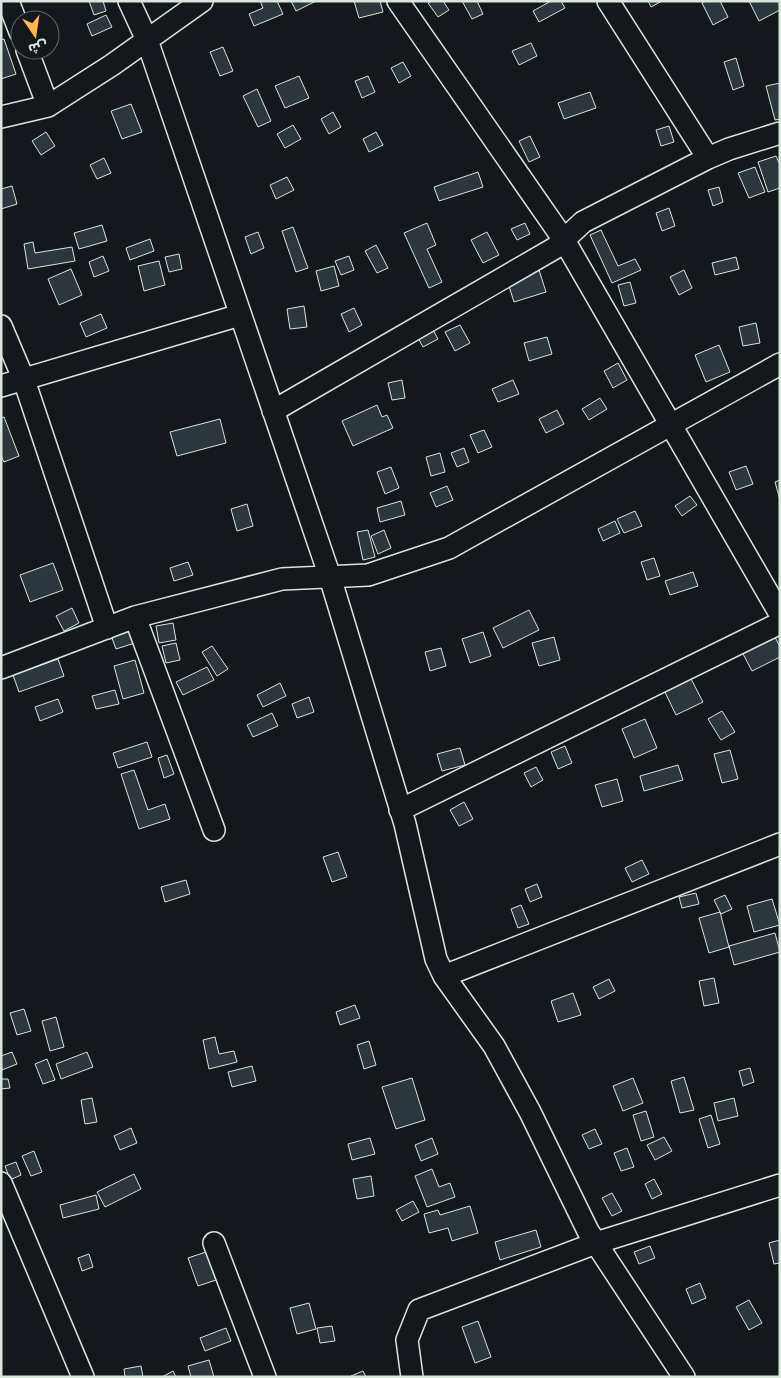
<svg xmlns="http://www.w3.org/2000/svg" width="781" height="1378" viewBox="0 0 781 1378" font-family="'Sofia Sans Condensed','Noto Sans Arabic',sans-serif">
  <style>
    .building { fill: #2c363c; stroke: #d8e6dc }
    .lines { fill: none; stroke-linecap: round; stroke-linejoin: round }
    .street-casing { stroke: #d8e6dc; stroke-width: 24 }
    .street { stroke: #14181c; stroke-width: 21 }
  </style>
  <rect width="100%" height="100%" fill="#14181c"/>
  <!-- building -->
  <path class="building" d="M89 1H103L106 11 94 15Z
    M260 1H277L283 14 254 26 249 14 263 8Z
    M291 1H316L296 11Z
    M354 1H380L383 12 359 18Z
    M432 1H443L449 10 438 17 428 3Z
    M462 1H477L483 14 472 19Z
    M551 1H561L565 8 539 22 533 11Z
    M648 1H662L651 7Z
    M705 1H720L728 17 713 25 702 3Z
    M749 1H779L780 10 759 21Z
    M106 15 112 27 92 36 87 24Z
    M4 39 16 74 1 79V40Z
    M531 43 537 56 519 65 512 51Z
    M223 47 233 71 220 76 210 52Z
    M736 58 744 86 733 90 724 62Z
    M403 62 411 76 399 83 391 68Z
    M299 76 309 98 285 108 275 86Z
    M368 76 375 92 362 98 355 81Z
    M780 83V119L775 120 766 86Z
    M257 89 271 121 258 127 243 96Z
    M590 92 596 108 564 119 558 103Z
    M131 104 142 132 122 139 111 111Z
    M333 112 341 127 329 134 321 119Z
    M293 125 301 139 285 148 277 134Z
    M669 126 674 142 661 146 656 130Z
    M46 132 55 146 41 155 32 141Z
    M376 132 383 145 369 152 363 139Z
    M530 136 540 157 529 162 519 141Z
    M776 156 780 165V188L768 192 758 162Z
    M104 158 111 173 97 179 90 165Z
    M755 167 765 192 749 198 738 173Z
    M478 172 483 187 439 201 434 187Z
    M287 177 294 190 276 199 270 185Z
    M12 186 17 204 1 209V189Z
    M719 187 723 202 713 206 708 190Z
    M669 208 675 226 662 231 656 213Z
    M427 223 436 245 427 249 442 282 429 288 404 233Z
    M525 223 530 234 517 240 511 229Z
    M102 225 107 241 79 249 74 233Z
    M293 227 308 268 296 272 282 231Z
    M601 230 618 266 635 259 641 270 612 283 590 235Z
    M258 232 264 248 251 254 245 237Z
    M487 232 499 255 483 263 471 240Z
    M150 239 154 251 130 260 126 248Z
    M33 242 35 253 72 247 75 261 28 269 24 244Z
    M376 245 388 268 377 273 365 251Z
    M179 254 182 269 169 272 165 257Z
    M103 256 109 271 94 277 89 262Z
    M349 256 354 270 341 275 335 261Z
    M736 257 739 269 715 275 712 263Z
    M159 261 165 285 144 291 138 266Z
    M334 266 339 286 321 291 316 271Z
    M71 269 82 295 59 305 48 279Z
    M539 270 546 292 514 302 507 280Z
    M684 270 692 288 679 295 670 277Z
    M630 282 636 303 624 306 618 285Z
    M304 306 307 327 290 329 287 309Z
    M354 308 362 325 349 332 341 314Z
    M101 314 107 328 86 337 80 323Z
    M756 323 760 343 743 346 739 327Z
    M460 325 470 343 455 351 445 332Z
    M432 328 438 339 423 347 417 336Z
    M547 337 552 354 529 361 524 343Z
    M719 345 730 372 706 382 695 355Z
    M618 363 627 380 613 388 604 371Z
    M402 380 405 398 392 400 388 383Z
    M513 380 519 394 498 402 492 389Z
    M600 398 607 409 589 420 582 409Z
    M377 405 382 417 387 415 393 428 353 446 342 421Z
    M557 410 564 424 546 433 539 419Z
    M4 417 19 456 4 462 1 456V418Z
    M220 419 226 443 177 456 170 432Z
    M484 430 492 447 478 453 470 435Z
    M464 448 469 462 457 467 451 453Z
    M440 453 445 472 431 476 426 457Z
    M746 466 753 484 736 490 729 472Z
    M391 467 399 488 385 494 377 472Z
    M780 480V500L775 482Z
    M447 486 453 500 436 507 430 493Z
    M690 496 697 505 682 516 675 506Z
    M401 501 405 515 380 522 377 508Z
    M247 504 253 526 237 531 231 509Z
    M635 511 642 526 624 533 617 519Z
    M615 521 620 533 603 541 598 529Z
    M368 530 375 557 363 560 357 532Z
    M384 530 391 548 378 554 371 536Z
    M654 558 660 576 647 580 641 562Z
    M188 562 193 575 174 581 170 568Z
    M53 563 63 590 30 602 20 575Z
    M693 572 698 586 670 595 665 581Z
    M72 608 79 623 64 631 56 616Z
    M529 610 539 630 503 648 493 628Z
    M127 623 135 643 116 649 109 630Z
    M173 623 176 640 159 643 156 626Z
    M483 632 491 656 470 663 462 639Z
    M774 635 780 647V657L752 671 742 652Z
    M554 637 560 660 539 666 532 643Z
    M176 643 180 660 166 663 162 646Z
    M212 646 228 669 217 676 202 652Z
    M441 648 446 666 430 671 425 652Z
    M58 659 64 676 19 692 13 675Z
    M135 660 144 693 123 699 114 666Z
    M207 667 214 680 183 695 176 682Z
    M688 673 703 702 676 715 662 686Z
    M280 683 286 696 263 707 257 695Z
    M115 690 119 704 96 709 92 696Z
    M309 697 314 712 297 718 292 704Z
    M58 699 63 712 40 721 35 707Z
    M722 711 735 732 721 740 708 719Z
    M272 713 278 726 253 737 247 725Z
    M645 719 657 748 634 758 622 729Z
    M147 742 152 757 118 768 113 753Z
    M565 746 572 763 558 769 551 752Z
    M460 748 465 765 442 771 437 754Z
    M730 750 738 779 722 783 714 754Z
    M167 755 174 774 164 778 158 758Z
    M678 765 683 780 644 791 640 776Z
    M536 767 543 780 531 787 524 773Z
    M134 770 148 810 165 804 170 819 139 829 121 774Z
    M617 779 623 801 602 807 595 785Z
    M464 802 473 819 459 826 450 810Z
    M338 852 347 877 332 882 323 857Z
    M642 860 649 874 632 882 625 868Z
    M186 880 190 894 165 902 161 887Z
    M537 884 542 897 530 902 525 889Z
    M696 893 699 904 682 908 679 897Z
    M725 895 732 909 721 914 714 900Z
    M772 899 780 925 754 932 747 906Z
    M521 905 529 924 518 928 511 909Z
    M720 912 729 947 709 953 699 918Z
    M775 933 780 952 734 965 729 946Z
    M714 978 719 1003 704 1006 699 981Z
    M609 979 615 991 599 999 593 987Z
    M573 993 581 1015 558 1022 551 1001Z
    M355 1005 360 1018 340 1025 336 1012Z
    M24 1009 31 1031 17 1035 10 1013Z
    M56 1017 64 1047 50 1051 42 1021Z
    M215 1037 219 1054 234 1051 237 1062 209 1069 203 1040Z
    M369 1041 376 1065 364 1069 357 1045Z
    M12 1052 17 1064 2 1070 1 1056Z
    M87 1052 93 1067 61 1079 56 1064Z
    M47 1059 55 1080 43 1084 35 1064Z
    M252 1066 256 1081 232 1087 228 1072Z
    M750 1068 754 1082 743 1086 739 1071Z
    M684 1077 694 1110 680 1113 671 1081Z
    M412 1078 425 1120 396 1129 382 1087Z
    M633 1078 643 1103 623 1111 613 1086Z
    M1 1079H8L10 1088 1 1089Z
    M92 1098 97 1122 85 1124 81 1100Z
    M734 1098 738 1116 718 1121 714 1103Z
    M646 1111 654 1137 641 1141 633 1115Z
    M711 1115 720 1144 708 1148 699 1119Z
    M131 1128 137 1143 120 1150 114 1136Z
    M595 1129 602 1144 589 1149 582 1135Z
    M664 1137 672 1151 655 1160 647 1145Z
    M370 1138 375 1154 352 1160 348 1144Z
    M432 1138 438 1154 421 1161 415 1145Z
    M627 1148 634 1167 621 1171 614 1153Z
    M34 1151 42 1172 31 1176 22 1156Z
    M16 1162 21 1175 10 1180 5 1166Z
    M432 1169 439 1187 450 1183 455 1197 427 1207 415 1176Z
    M134 1174 141 1189 105 1207 97 1192Z
    M371 1176 374 1196 357 1199 353 1179Z
    M654 1179 662 1194 652 1199 645 1184Z
    M612 1193 622 1211 612 1216 602 1198Z
    M96 1195 99 1209 63 1218 60 1205Z
    M413 1201 419 1212 402 1221 396 1210Z
    M470 1206 478 1233 452 1241 448 1228 429 1233 424 1214 438 1210 440 1215Z
    M536 1230 541 1247 500 1260 495 1242Z
    M780 1240V1263L774 1264 769 1243Z
    M650 1246 655 1258 639 1264 634 1252Z
    M206 1252 216 1280 198 1286 188 1258Z
    M89 1254 93 1267 82 1271 78 1258Z
    M700 1283 706 1298 692 1304 686 1289Z
    M749 1300 762 1323 749 1330 736 1307Z
    M309 1303 316 1329 297 1334 290 1308Z
    M478 1321 491 1357 475 1363 462 1327Z
    M332 1326 335 1341 320 1343 317 1328Z
    M226 1328 231 1341 205 1351 200 1338Z
    M209 1360 214 1377H191L188 1366Z
    M141 1366 143 1377H125L124 1369Z
    M173 1371 176 1377H162Z
    M363 1371 366 1377H351V1376Z"/>
  <g class="lines">
    <!-- street casing -->
    <g class="street-casing">
      <path id="street" d="M8 1 20 32
        M129 1 147 40 330 577 405 824 436 959 444 976 494 1046 530 1112 588 1231 684 1377
        M398 1 564 240 780 614
        M608 1 708 158
        M27 50 48 106
        M1 117 48 106 112 65 202 1
        M1 326 24 380 107 628
        M1 386 240 315
        M273 411 555 248 583 222 708 158 729 149 780 133
        M135 617 214 830
        M1 668 135 617 282 579 368 575 449 548 780 364
        M400 810 780 623
        M444 976 780 844
        M1 1183 83 1377
        M214 1243 265 1377
        M412 1377 407 1340 419 1310 596 1243 780 1185"/>
    </g>
    <!-- street -->
    <use href="#street" class="street"/>
  </g>
  <!-- border -->
  <rect width="781" height="1378" fill="none" stroke="#d8e6dc" stroke-width="5"/>
  <!-- north arrow -->
  <g transform="translate(35 35) rotate(167)"><circle r="24" fill="#14181c" stroke="#626a69"/>
  <path d="M0-4L9 19L0 12L-9 19Z" fill="#ffb74d"/>
  <text y="-8" font-size="14" font-weight="bold" text-anchor="middle" fill="#d8e6dc">ش</text>
  </g>
</svg>
